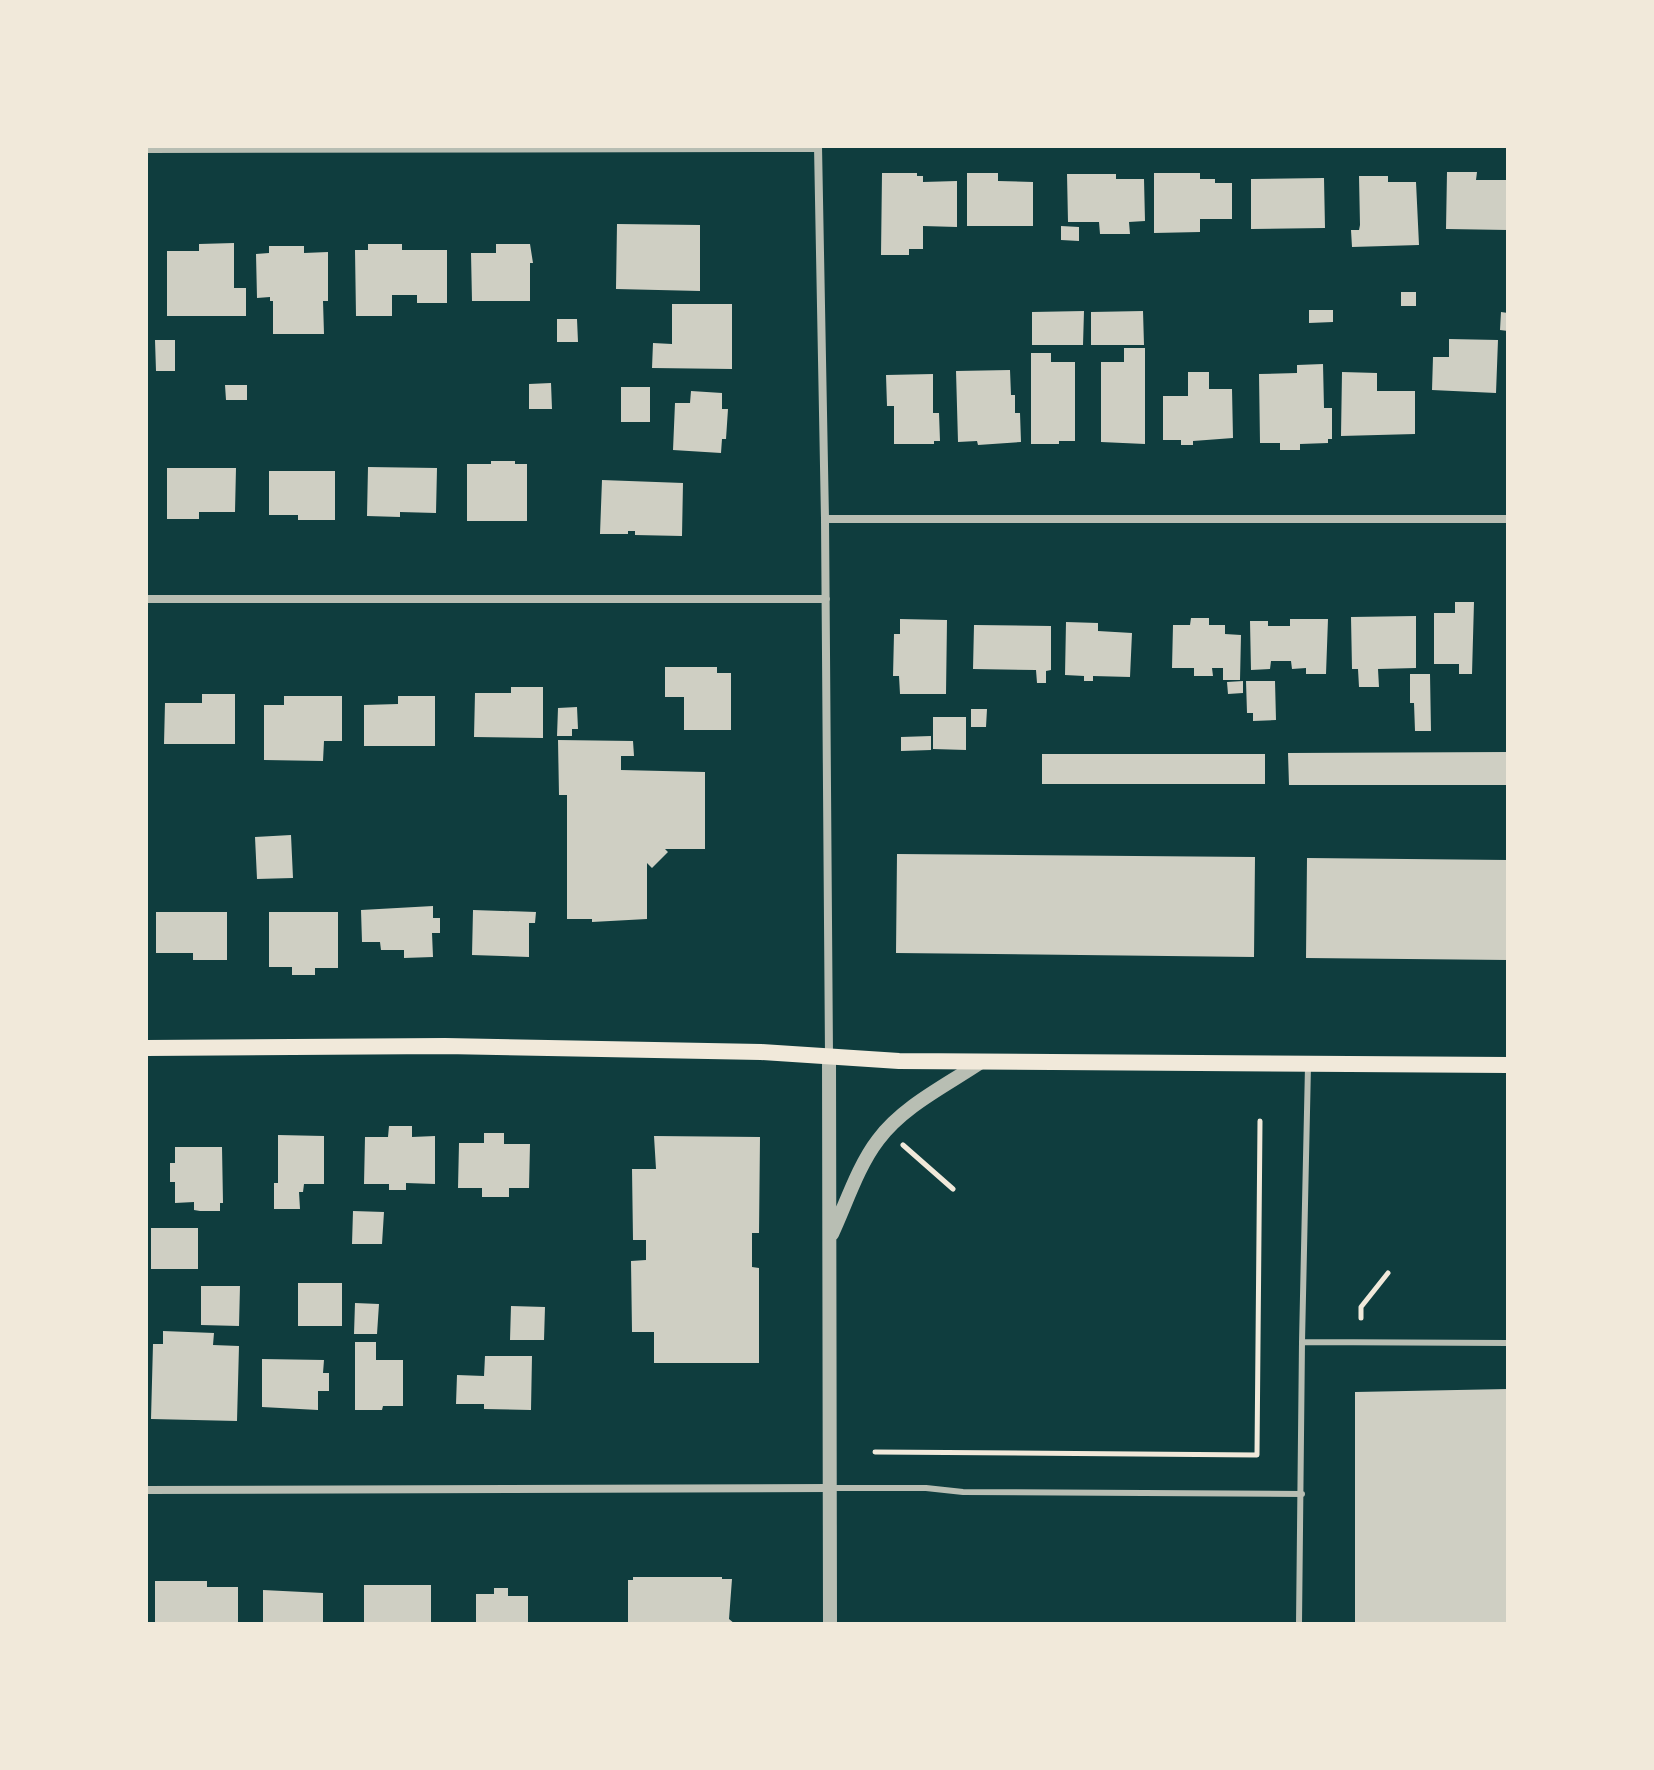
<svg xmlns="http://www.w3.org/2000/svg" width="1654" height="1770" viewBox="0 0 1654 1770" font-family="Barlow,sans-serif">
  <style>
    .building { fill: #cfcfc3 }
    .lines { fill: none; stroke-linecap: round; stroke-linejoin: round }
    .path { stroke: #f1e9da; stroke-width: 5 }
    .service { stroke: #b8beb3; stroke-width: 6 }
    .minor { stroke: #b8beb3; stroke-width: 8 }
    .tertiary { stroke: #b8beb3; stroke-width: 14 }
    .secondary { stroke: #f1e9da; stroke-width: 16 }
  </style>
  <rect width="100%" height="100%" fill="#0f3d3e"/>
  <!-- building -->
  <path class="building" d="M1447 172H1477L1476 180H1508V230L1446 229Z
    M882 173H917V176H923V182L957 181V227L923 226V249H909V255H881Z
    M967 173H998V181L1033 182V226H967Z
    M1154 173H1200V179H1215V183H1232V219H1200V232L1154 233Z
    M1067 174H1116V179H1144L1145 221 1129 222 1130 234H1100L1099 222H1068Z
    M1359 176H1388V182H1416L1419 245 1352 247 1351 230H1359L1360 225Z
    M1324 178 1325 228 1251 229V179Z
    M617 224 700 225V291L616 289Z
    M1061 226 1079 227V241L1061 240Z
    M234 243V288H246V316H167V251H199V244Z
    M368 244H402V250H447V303H417V295H392V316H356L355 250H368Z
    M496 244H530L533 263H530V301H472L471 253H496Z
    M269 246H304V253L328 252V301H323L324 334H273V301H270V297L257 298 256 254 269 253Z
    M1401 292H1416V306H1401Z
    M672 304H732V369L652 368 653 343 672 344Z
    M1309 310H1333V322L1309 323Z
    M1084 311 1083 345H1032V312Z
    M1143 311 1144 345H1091V312Z
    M1501 312 1508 313V331L1500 330Z
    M557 319H577L578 342H557Z
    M1449 339 1498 340 1496 393 1432 390 1433 357H1449Z
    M155 340H175V371H156Z
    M1124 348H1145V444L1101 442V362H1124Z
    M1031 353H1051V362H1075V441H1059V444H1031Z
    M1323 364 1324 408H1332V439H1328V443L1300 444V450H1280V443H1260L1259 374 1297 373V365Z
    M1010 370 1011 395H1015V413H1020L1021 442 978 445 977 441 958 442 956 371Z
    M1188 372H1209V389H1232L1233 438 1193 441V445H1181V440H1163V396H1188Z
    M1342 372 1377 373V391H1415V434L1341 436Z
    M933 374V413H939L940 441H934V444H894V406H887L886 375Z
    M551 383 552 409H529V384Z
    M225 385H247V400H226Z
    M621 387H650V422H621Z
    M691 391 722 393V409H728L726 439H722L721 453 673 450 675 403H690Z
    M491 461H515V464H527V521H467V464H491Z
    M368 467 437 468 436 513 400 512V517L367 516Z
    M167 468H236L235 512H199V519H167Z
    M269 471H335V520H298V515H269Z
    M602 480 683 483 682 536 635 535V531H628V534H600Z
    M1455 602H1474L1472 674H1459V664H1434V613H1455Z
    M1416 616V668L1378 669 1379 687H1359L1358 669H1352L1351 617Z
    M1191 618H1209V625H1225V634L1241 635 1240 680H1223V668H1212L1213 676H1194V668H1172L1173 625H1190Z
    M900 619 947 620 946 694H900L899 676H893L894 634H900Z
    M1290 619H1328L1326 674H1306V668L1292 669 1291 661H1271L1270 669 1251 670 1250 621H1268V626H1290Z
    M1066 622 1098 623V631L1132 633 1130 677 1093 676V681H1084V676L1065 675Z
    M974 625 1051 626V670L1046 671V683H1037L1036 670 973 669Z
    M665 667H717V673H731V730H684V697H665Z
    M1410 674H1430L1431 731H1415L1414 703H1410Z
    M1243 681V693L1228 694 1227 682Z
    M1246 681H1275L1276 720 1253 721V713H1247Z
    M511 687H543V738L474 737 475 693H511Z
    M202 694H235V744H164L165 703H202Z
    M284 696H342V741H324L323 761 264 760V705H284Z
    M398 696H435V746H364V705L398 704Z
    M577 707 578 729H572V736H557L558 708Z
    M971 709H987L986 727H971Z
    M933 717H966V750L933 749Z
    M931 736V750L901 751V737Z
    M558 740 633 741 634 756H621V770L705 772V849H665L668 852 652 868 647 863V919L592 922V919H567V795H559Z
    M1508 752V785H1289L1288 753Z
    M1042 754H1265V784H1042Z
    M291 835 293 878 257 879 255 837Z
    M897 854 1255 857 1254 957 896 953Z
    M1307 858 1508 860V960L1306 958Z
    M433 906V918H440V933H432L433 957 404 958V950H381L380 942H362L361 910Z
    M473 910 536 912 535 923H529V957L472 955Z
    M156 912H227V960H193V953H156Z
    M269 912H338V968H315V975H292V967H269Z
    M389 1126H412V1137L435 1136V1184L406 1183V1190H389V1184H364L365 1137H388Z
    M484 1133H504V1144H530L529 1188H509V1197H482V1188H458L459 1143H484Z
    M278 1135 324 1136V1184H304L303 1192H299L300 1209H274V1183H278Z
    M654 1136 760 1137 759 1233H752V1267L759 1268V1363H654V1332H632L631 1261 646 1260V1240H633L632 1169H656Z
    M175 1147H222L223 1203H220V1211H200L194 1210V1202L175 1203V1182H170V1163H175Z
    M353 1211 384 1212 382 1244H352Z
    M151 1228H198V1269H151Z
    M298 1283H342V1326H298Z
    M201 1286H240L239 1326 201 1325Z
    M355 1303 379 1304 377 1334H354Z
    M511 1306 545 1307 544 1340H510Z
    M163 1331 214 1333 213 1345 239 1346 237 1421 151 1419 153 1344H163Z
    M355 1342H376V1360H403V1406H383L382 1410H355Z
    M485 1356H532L531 1410 484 1409V1404H456L457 1375 484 1376Z
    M262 1359 324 1360 323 1373H329V1391H318V1410L262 1407Z
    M1508 1389V1624H1355V1392Z
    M633 1577H722V1579H732L729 1619 735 1624H628V1580H633Z
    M155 1581H207V1587H238V1624H155Z
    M364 1585H431V1624H364Z
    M494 1588H508V1596H528V1624H476V1594H494Z
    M263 1590 323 1593V1624H263Z"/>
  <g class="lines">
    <!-- path -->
    <path class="path" d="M903 1145 953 1189
      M1361 1318V1307L1388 1273
      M875 1452 1257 1455 1260 1121"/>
    <!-- service -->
    <path class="service" d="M1302 1342 1508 1343
      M829 1488H926L963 1492 1302 1494
      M1299 1624 1302 1342 1308 1066"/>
    <!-- minor -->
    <path class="minor" d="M818 146 825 519 829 1056
      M146 149 818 148
      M825 519H1508
      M146 599H826
      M146 1490 829 1488"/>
    <!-- tertiary -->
    <path class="tertiary" d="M829 1057 830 1624
      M832 1234C846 1204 858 1166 878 1140 903 1106 947 1085 981 1062"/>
    <!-- secondary -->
    <path class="secondary" d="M146 1048 445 1046 761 1052 899 1061 1508 1065"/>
  </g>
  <!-- border -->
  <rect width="1654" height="1770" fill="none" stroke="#f1e9da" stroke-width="296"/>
</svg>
